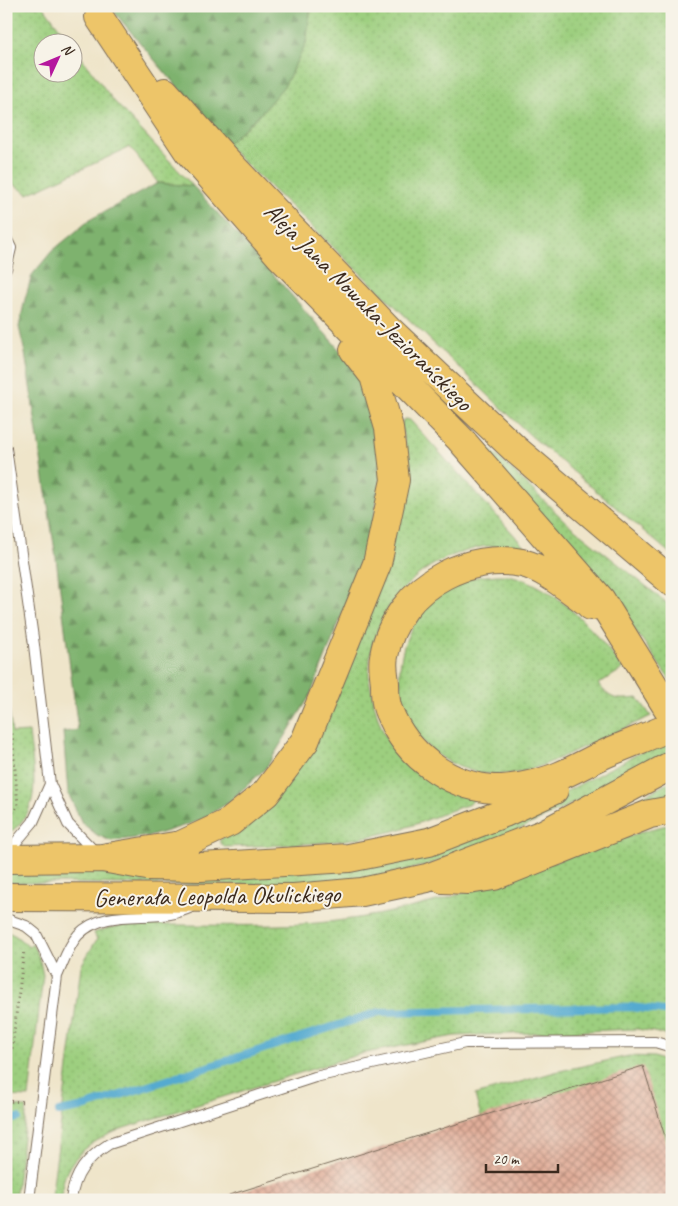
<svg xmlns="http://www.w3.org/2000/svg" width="678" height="1206" viewBox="0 0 678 1206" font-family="Caveat,sans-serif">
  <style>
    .grass { fill: url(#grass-dots); stroke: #6c7c4e }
    .forest { fill: url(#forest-firs); stroke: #5c6e46 }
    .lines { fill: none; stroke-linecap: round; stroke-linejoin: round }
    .stream { stroke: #54aad0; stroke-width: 8 }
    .building { fill: url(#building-cross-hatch) }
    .service-casing { stroke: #7a6b5a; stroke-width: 12 }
    .primary-casing { stroke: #7a6b5a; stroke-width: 30 }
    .path { stroke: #7a6b5a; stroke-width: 3; stroke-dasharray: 1 4; stroke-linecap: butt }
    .service { stroke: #fff; stroke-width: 10 }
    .primary { stroke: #edc569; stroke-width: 28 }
    .labels { text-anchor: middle; stroke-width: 4; stroke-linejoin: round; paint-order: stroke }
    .street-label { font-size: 25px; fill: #3b2a1e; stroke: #f7f3e8 }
  </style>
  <defs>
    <pattern id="grass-dots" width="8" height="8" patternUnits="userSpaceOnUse" patternTransform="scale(1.25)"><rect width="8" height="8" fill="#9dcf7f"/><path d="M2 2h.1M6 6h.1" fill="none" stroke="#88b26d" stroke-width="1.8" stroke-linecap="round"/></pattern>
    <pattern id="forest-firs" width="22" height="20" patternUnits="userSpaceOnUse" patternTransform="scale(1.25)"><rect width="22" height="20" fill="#7eb26e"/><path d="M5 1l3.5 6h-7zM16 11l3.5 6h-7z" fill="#68915a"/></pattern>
    <pattern id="building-cross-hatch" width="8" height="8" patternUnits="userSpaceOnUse" patternTransform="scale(1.25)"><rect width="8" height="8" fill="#e1ae9a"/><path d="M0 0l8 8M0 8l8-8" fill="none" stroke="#b88e7d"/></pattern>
  </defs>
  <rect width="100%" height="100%" fill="#f7f3e8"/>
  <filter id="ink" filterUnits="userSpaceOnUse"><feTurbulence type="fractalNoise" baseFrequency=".02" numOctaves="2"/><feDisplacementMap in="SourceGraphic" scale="10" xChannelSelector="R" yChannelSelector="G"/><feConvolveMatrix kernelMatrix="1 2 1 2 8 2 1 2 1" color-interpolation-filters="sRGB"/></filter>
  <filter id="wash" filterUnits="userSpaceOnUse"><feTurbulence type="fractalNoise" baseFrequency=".0096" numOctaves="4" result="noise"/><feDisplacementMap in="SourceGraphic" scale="20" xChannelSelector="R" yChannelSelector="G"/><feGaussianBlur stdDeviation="1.12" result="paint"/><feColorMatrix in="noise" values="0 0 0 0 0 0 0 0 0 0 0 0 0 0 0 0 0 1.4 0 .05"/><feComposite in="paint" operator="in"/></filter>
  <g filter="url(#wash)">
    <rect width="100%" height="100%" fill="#efe5ca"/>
    <!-- grass -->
    <path class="grass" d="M6 6H43L70 42H42V72H72L73 46 113 100 193 186 158 183 130 147 28 194 13 184 6 177Z
      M311 6H672V555L530 435 226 145 261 113 306 43Z
      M428 389 567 523 672 607V683L643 641 585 569Z
      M406 419 410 420 525 547 520 551C510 549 500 546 490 546 479 546 467 551 457 554 406 570 368 622 369 676 369 683 372 691 373 698 377 717 383 738 397 753 417 774 447 784 473 796V800L470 804C444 812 420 824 394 831 339 845 280 845 224 847L219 841 285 787 404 502 405 443 401 426 403 420Z
      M497 575C503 575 510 575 516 577 559 589 598 634 623 669L598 684C612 701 616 700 638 698L651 716C627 727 603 738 579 749 558 759 538 769 515 773 471 780 429 759 407 720 402 709 401 694 400 683 397 640 421 600 460 582 471 577 484 576 497 575Z
      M6 686 12 733 29 732C33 771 45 811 6 835Z
      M672 736V751C585 796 499 848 403 871 354 882 302 884 252 885 170 886 88 882 6 883V870L235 872 544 803Z
      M672 781V798L640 802 638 799 641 797Z
      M672 824V1037L654 1032 637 1029 454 1036 360 1054 124 1128C99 1138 75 1150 65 1176 62 1183 62 1192 61 1200H51L81 966 97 939 94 933C121 922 147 925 176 925 211 925 245 926 279 925 337 924 396 913 451 897L650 829Z
      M6 931 16 936 29 947 32 944 39 957 43 975 29 1097 6 1096Z
      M629 1056 654 1057 672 1064V1159L481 1117 475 1095 555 1072Z
      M6 1106 27 1107 15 1200H6Z"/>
    <!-- forest -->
    <path class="forest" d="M109 6H311L306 43 285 85 261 113 226 145Z
      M158 183 193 186 265 265 366 380 384 439 380 484 371 534 357 578 310 696 266 768 228 803 199 821 151 836 111 841 97 835 82 823 68 793 63 732 78 730 56 558 25 353 19 327 25 299 32 275 52 251 91 219Z"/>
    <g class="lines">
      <!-- stream -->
      <path class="stream" d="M59 1112 80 1108 379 1012 631 1007 672 1012
        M6 1120 18 1118"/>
    </g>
    <g id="blocks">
      <!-- building -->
      <path class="building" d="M643 1066 672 1159V1200H229V1195Z"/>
    </g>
  </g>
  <g filter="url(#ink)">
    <use href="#blocks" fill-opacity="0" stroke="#7a6b5a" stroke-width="1"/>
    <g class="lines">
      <!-- service casing -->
      <g class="service-casing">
        <path id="service" d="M6 238 11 248 6 269
          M6 448 34 645 50 784 68 824 97 854
          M6 854 33 822 50 784
          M6 919 26 926 36 934 57 976
          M29 1200 57 976C63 963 68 946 78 935 102 910 139 919 170 914 177 913 185 910 192 907
          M71 1200C74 1174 87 1158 109 1144L315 1077 465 1043 655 1042 672 1047"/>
      </g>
      <!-- primary casing -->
      <g class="primary-casing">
        <path id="primary" d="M99 17 188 151 281 257 460 439 601 600 672 715
          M165 92 226 160 389 330 515 449 672 582
          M591 606 586 601C566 587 546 569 522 563 496 558 468 563 445 575 413 591 390 621 384 656 382 665 384 674 385 683 385 692 385 704 389 712 406 754 447 786 493 789 512 790 542 783 559 776 576 769 591 760 607 753 626 745 644 738 663 730
          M102 858 181 845 230 822 266 793 305 741 377 564 395 480 389 428 374 376 354 350
          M6 859 102 858 147 866 201 867 349 858 429 842 504 813 554 790
          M443 879 468 880 494 876 650 814 672 810
          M6 897 294 898 362 892 427 878 543 834 672 765"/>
      </g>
      <!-- path -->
      <path class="path" d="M6 820 18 806 12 733
        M6 1098 24 950
        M6 1101 25 1102"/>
      <!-- service -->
      <use href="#service" class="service"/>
      <!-- primary -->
      <use href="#primary" class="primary"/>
    </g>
  </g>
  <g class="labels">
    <!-- street labels -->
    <g class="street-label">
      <text transform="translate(369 306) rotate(45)" y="9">Aleja Jana Nowaka-Jeziorańskiego</text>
      <text transform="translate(217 895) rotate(-1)" y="9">Generała Leopolda Okulickiego</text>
    </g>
  </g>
  <!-- margin -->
  <rect width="678" height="1206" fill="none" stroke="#f7f3e8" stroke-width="25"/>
  <!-- north arrow -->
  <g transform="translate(58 58) rotate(46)"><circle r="24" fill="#f7f3e8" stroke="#aca397"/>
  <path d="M0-4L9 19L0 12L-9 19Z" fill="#b5179e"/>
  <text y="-8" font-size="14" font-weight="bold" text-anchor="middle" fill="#3b2a1e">N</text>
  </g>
  <!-- scale -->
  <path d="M486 1164v8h72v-8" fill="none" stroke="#3b2a1e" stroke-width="2.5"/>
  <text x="493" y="1164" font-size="15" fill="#3b2a1e" stroke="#f7f3e8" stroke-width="4" paint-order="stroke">20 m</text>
</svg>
